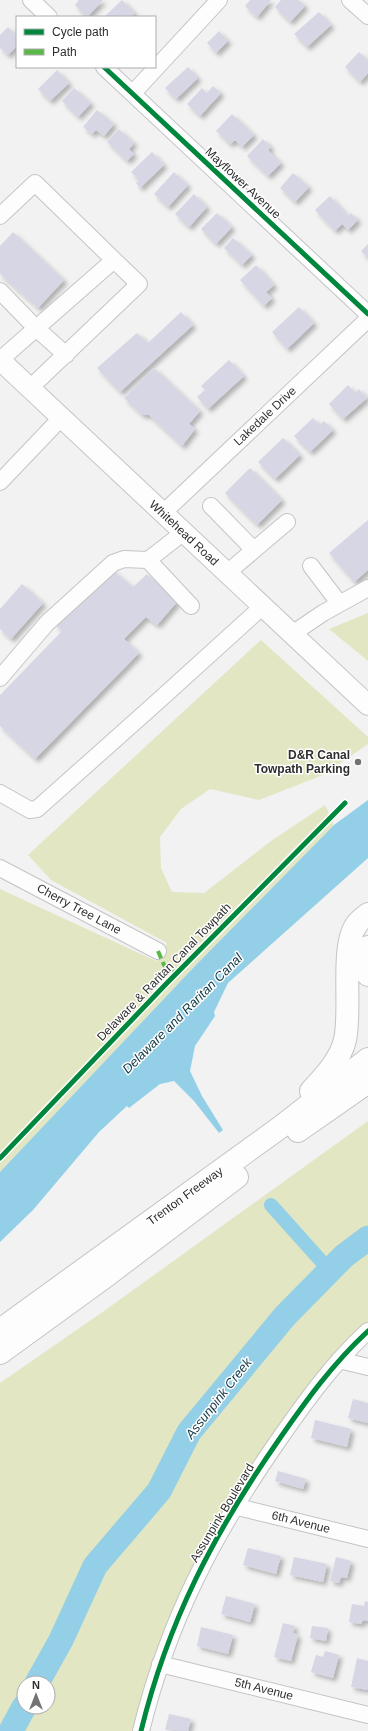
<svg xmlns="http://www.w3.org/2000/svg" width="368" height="1731" viewBox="0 0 368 1731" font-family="Arial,sans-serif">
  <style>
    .green { fill: #e3e6c2; fill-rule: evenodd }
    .water { fill: #93d0e7 }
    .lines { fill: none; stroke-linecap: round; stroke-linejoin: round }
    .canal { stroke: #93d0e7; stroke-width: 14 }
    .river { stroke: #93d0e7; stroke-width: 25 }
    .building { fill: #d6d6e4; filter: url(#shadow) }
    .minor-casing { stroke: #c4c4c5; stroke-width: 18 }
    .major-casing { stroke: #c4c4c5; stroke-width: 22 }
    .highway-casing { stroke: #c4c4c5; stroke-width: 24 }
    .minor { stroke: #fdfdfd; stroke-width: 16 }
    .major { stroke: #fdfdfd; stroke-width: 20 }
    .highway { stroke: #fdfdfd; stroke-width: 22 }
    .quiet { stroke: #58b947; stroke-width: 4; stroke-dasharray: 8 4; stroke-linecap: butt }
    .cycleway-casing { stroke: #fff; stroke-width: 8 }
    .cycleway { stroke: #00873e; stroke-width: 5 }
    .poi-dot { fill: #737374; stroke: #fff; stroke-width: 1.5 }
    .labels { text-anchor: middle; stroke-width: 3; stroke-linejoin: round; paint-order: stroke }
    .street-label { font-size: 12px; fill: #2e2e2f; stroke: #fff }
    .poi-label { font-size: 12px; font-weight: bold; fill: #2e2e2f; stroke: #fff; text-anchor: end }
    .water-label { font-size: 13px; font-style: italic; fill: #103947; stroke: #fff }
  </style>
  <defs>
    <filter id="shadow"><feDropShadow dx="3.5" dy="3.5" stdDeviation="2" flood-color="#0004"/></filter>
  </defs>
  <rect width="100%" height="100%" fill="#f2f2f3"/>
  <!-- green -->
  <path class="green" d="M368 613V661L329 629Z
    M261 640 368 737V744L323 775 259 800 210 789 181 809 160 837 161 868 172 892 204 893 271 841 325 805 334 825 194 967 0 1172V889L156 961 167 943 51 880 28 855Z
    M368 1121V1325L240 1490 139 1731H0V1383L104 1311ZM24 1683H48V1707H24Z"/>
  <!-- water -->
  <path class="water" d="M368 800V858L228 983 214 1012 215 1016 195 1046 190 1071 202 1096 223 1130 219 1133 194 1101 174 1081 160 1084 129 1108 127 1106 99 1132 33 1210 0 1242V1172L194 967 334 825Z"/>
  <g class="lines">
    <!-- canal -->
    <path class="canal" d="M271 1205 330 1271"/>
    <!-- river -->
    <path class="river" d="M37 1683 61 1640 95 1566 159 1491 189 1432 285 1316 344 1256 368 1238
      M11 1731 24 1707"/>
  </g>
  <!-- building -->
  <path class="building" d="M79 0H103L87 17 75 5Z
    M122 0 135 13 131 17H104Z
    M250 0H271L257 17 245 6Z
    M281 0H299L305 6 290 22 275 7Z
    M319 12 331 25 307 47 294 34Z
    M8 27 17 36V46L8 55 0 48V35Z
    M219 31 228 41 216 53 207 43Z
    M359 52 368 61V73L360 82 345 67Z
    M188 67 198 78 176 99 165 88Z
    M57 70 69 83 50 101 38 89Z
    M213 86 221 93 200 116 187 104 202 88 207 93Z
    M74 88 91 103 78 117 62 101Z
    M97 110 114 124 104 136 96 130 92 134 83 127Z
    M232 114 254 135 242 147 235 140 230 144 216 131Z
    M119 129 134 143 129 149 134 154 127 161 107 142Z
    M263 139 271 147 268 150 281 163 268 176 247 156Z
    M152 152 164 165 140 188 136 183 139 180 131 172Z
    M174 172 188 185 168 207 154 194Z
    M293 173 309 187 295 202 280 188Z
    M194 194 207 207 189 227 175 214Z
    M330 196 348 216 351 213 358 220 348 230 342 224 335 231 315 210Z
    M217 213 232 227 216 244 201 229Z
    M13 232 64 280 38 308 0 274V246Z
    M233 238 252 255 242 265 224 248Z
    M368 244V258L361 251Z
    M256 265 274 285 266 292 272 298 264 306 240 280Z
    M299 307 314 323 287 349 272 332Z
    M181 312 193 325 120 392 97 368 137 333 148 343Z
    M229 360 244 376 208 409 197 397 205 390 201 386Z
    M154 368 200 411 189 424 195 429 182 446 149 415H142L124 398Z
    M348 385 355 393 359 389 367 398 343 419 329 404Z
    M313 418 320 425 324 421 333 430 310 452 294 436Z
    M283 438 300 455 275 479 258 462Z
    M250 468 282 500 257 525 225 493Z
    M368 520V570L354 582 329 553Z
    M111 569 133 587 147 574 177 602 157 625 146 617 124 639 139 653 35 759 0 726V695L62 631 55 625Z
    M22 584 43 603 11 639 0 629V609Z
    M353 1399 368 1403V1423L348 1418Z
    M315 1420 351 1429 347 1447 311 1438Z
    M278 1471 306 1479 303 1489 275 1481Z
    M248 1548 281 1556 276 1574 243 1565Z
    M294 1557 327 1564 323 1582 290 1575Z
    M336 1557 351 1561 347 1578 341 1577 339 1583 330 1581Z
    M226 1596 255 1604 250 1622 221 1614Z
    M365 1601 368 1602V1621L363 1620 361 1624 349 1622 352 1604 364 1606Z
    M283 1623 295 1626 293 1633 298 1635 291 1661 274 1657Z
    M312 1626 328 1628 326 1641 310 1638Z
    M201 1627 233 1635 228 1654 197 1646Z
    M325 1651 339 1655 333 1678 311 1672 316 1655 323 1657Z
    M357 1658 368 1661V1690L351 1687Z
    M169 1714 191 1719 188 1731 165 1730Z"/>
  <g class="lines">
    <!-- minor casing -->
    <g class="minor-casing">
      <path id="minor" d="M31 0 49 17
        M350 0 368 16
        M104 67 368 314
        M133 93 219 0
        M0 216 35 183 114 260 0 360
        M0 291 36 328 66 355
        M29 389 139 284 114 260
        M0 482 61 418
        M211 506 254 550
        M163 513 368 319
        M148 560 191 606
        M311 566 339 603
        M227 573 287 522
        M292 634 323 613 368 588
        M0 678 47 623 113 563 124 559 148 560 184 532
        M0 793 30 810 37 809 156 703 263 606
        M0 868 158 951
        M339 1360 368 1367
        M234 1506 368 1539
        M160 1664 368 1715
        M141 1731C168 1621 214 1533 278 1441 305 1402 333 1363 368 1331"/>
    </g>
    <!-- major casing -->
    <g class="major-casing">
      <path id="major" d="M0 360 368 705"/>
    </g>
    <!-- highway casing -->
    <g class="highway-casing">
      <path id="highway" d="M368 947 366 961 368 975
        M311 1091C325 1076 340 1060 345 1040 352 1010 340 945 357 924 360 920 364 917 368 914
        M298 1131 368 1082
        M0 1330 282 1126 368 1059
        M0 1353 106 1276 237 1177"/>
    </g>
    <!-- minor -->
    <use href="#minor" class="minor"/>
    <!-- major -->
    <use href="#major" class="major"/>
    <!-- highway -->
    <use href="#highway" class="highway"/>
    <!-- quiet -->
    <path class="quiet" d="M158 951 164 965 177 973"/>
    <!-- cycleway casing -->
    <g class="cycleway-casing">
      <path id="cycleway" d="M104 67 368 314
        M0 1158 166 984 345 803
        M141 1731C168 1621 214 1533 278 1441 305 1402 333 1363 368 1331"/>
    </g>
    <!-- cycleway -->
    <use href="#cycleway" class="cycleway"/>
  </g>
  <!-- markers -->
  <circle class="poi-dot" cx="358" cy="762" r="4"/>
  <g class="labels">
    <!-- street labels -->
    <g class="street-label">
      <text transform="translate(243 183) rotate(43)" y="4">Mayflower Avenue</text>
      <text transform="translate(265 416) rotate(-43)" y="4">Lakedale Drive</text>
      <text transform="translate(184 533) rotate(43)" y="4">Whitehead Road</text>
      <text transform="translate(79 909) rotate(28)" y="4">Cherry Tree Lane</text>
      <text transform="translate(164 972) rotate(-46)" y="4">Delaware &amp; Raritan Canal Towpath</text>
      <text transform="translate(185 1196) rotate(-36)" y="4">Trenton Freeway</text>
      <text transform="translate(222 1513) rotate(-59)" y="4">Assunpink Boulevard</text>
      <text transform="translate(301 1522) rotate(14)" y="4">6th Avenue</text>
      <text transform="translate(264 1689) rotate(14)" y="4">5th Avenue</text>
    </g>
    <!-- poi labels -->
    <g class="poi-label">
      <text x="350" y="759">D&amp;R Canal<tspan x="350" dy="14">Towpath Parking</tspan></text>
    </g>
    <!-- water labels -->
    <g class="water-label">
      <text transform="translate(182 1013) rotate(-45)" y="5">Delaware and Raritan Canal</text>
      <text transform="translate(218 1398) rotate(-52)" y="5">Assunpink Creek</text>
    </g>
  </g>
  <!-- legend -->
  <rect x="16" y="16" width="140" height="52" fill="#ffffff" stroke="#ababac"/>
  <rect x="24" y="29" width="20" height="6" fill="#00873e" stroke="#ababac"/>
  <text x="52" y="36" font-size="12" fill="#2e2e2f">Cycle path</text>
  <rect x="24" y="49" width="20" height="6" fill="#58b947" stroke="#ababac"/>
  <text x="52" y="56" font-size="12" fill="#2e2e2f">Path</text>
  <!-- north arrow -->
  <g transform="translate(36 1695)"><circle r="19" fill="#ffffff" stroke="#ababac"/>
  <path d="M0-3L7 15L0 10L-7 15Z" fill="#737374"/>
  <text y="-6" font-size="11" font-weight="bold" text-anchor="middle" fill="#2e2e2f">N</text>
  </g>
</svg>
